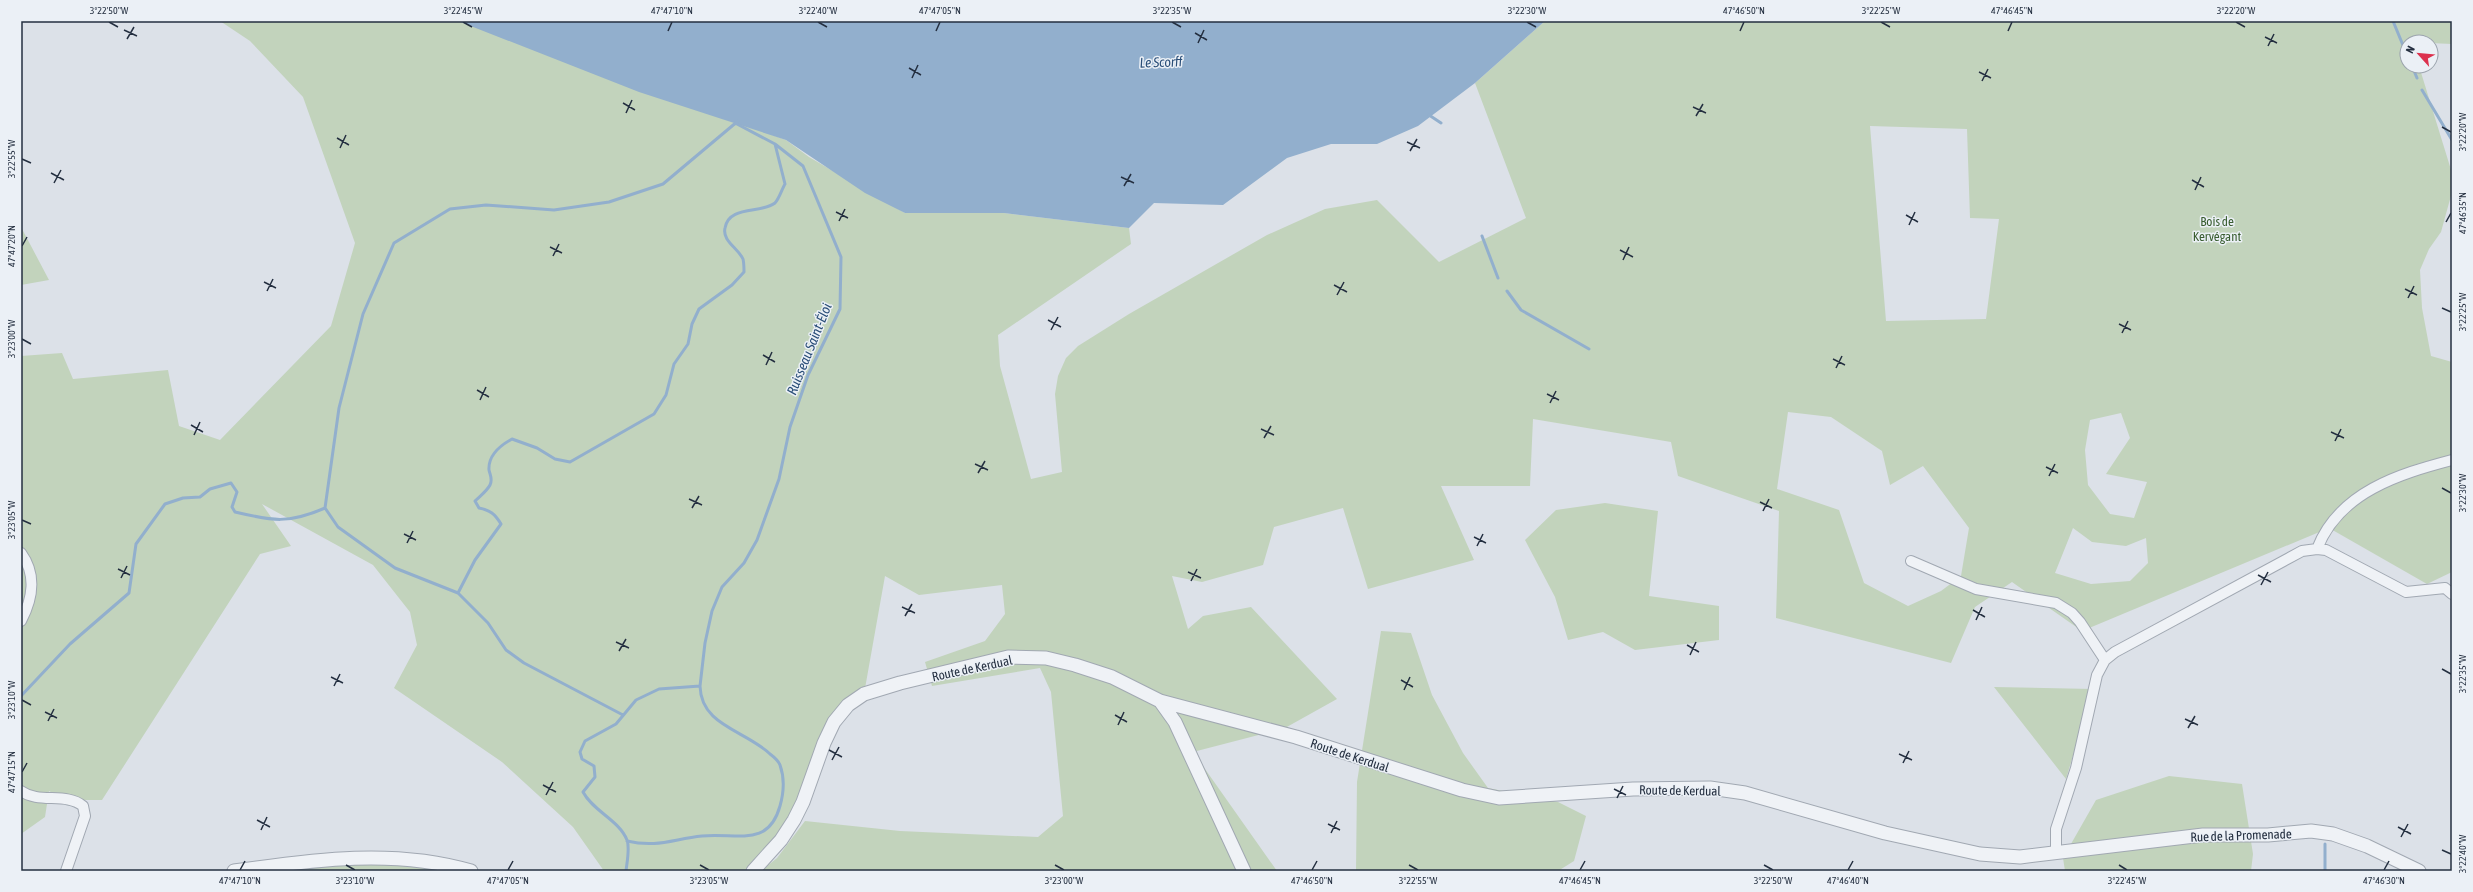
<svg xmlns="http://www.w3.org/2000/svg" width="2473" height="892" viewBox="0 0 2473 892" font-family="'Asap Condensed',sans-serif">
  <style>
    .green { fill: #c2d3bc; fill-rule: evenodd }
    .water { fill: #92afcd }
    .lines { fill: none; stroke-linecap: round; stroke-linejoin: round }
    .stream { stroke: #92afcd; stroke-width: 3 }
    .minor-casing { stroke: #a1a8b2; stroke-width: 12 }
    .tertiary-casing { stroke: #a1a8b2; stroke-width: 15 }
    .minor { stroke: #eff2f6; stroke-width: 10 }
    .tertiary { stroke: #eff2f6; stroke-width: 13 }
    .ticks { fill: none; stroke: #242f40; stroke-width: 1.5 }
    .labels { text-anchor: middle; stroke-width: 3; stroke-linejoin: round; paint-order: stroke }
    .park-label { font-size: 13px; fill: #395d30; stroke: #ebf0f6 }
    .street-label { font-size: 13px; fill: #242f40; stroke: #ebf0f6 }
    .water-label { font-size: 14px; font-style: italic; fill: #2a4e78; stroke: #ebf0f6 }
    .neatline { fill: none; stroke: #242f40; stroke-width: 1.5 }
    .ticks-label { font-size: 10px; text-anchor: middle; fill: #242f40 }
  </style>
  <rect width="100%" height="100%" fill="#dce1e8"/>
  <!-- green -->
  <path class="green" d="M220 21H462L786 140 809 157 905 213H1004L1129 228 1131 244 998 335 1000 366 1031 479 1062 472 1055 394 1058 376 1066 358 1078 346 1129 314 1267 235 1325 209 1377 200 1439 262 1526 218 1475 83 1545 21H2452V44L2407 42V66H2419L2452 173V192L2441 232 2429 249 2420 270 2422 308 2431 356 2452 362V572L2427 584 2329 528 2082 631 2012 582 1975 607 1951 663 1776 618 1779 511 1678 476 1671 442 1533 419 1530 486H1441L1474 560 1368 589 1343 508 1274 527 1263 565 1202 582 1172 576 1188 629 1203 616 1251 607 1337 699 1285 728 1193 752 1277 871H761L777 858 805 821 900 831 1038 837 1063 816 1051 692 1040 668 932 686 925 662 985 641 1005 614 1002 585 919 595 885 576 864 694 848 705 810 784 753 871H604L573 827 502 762 394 688 417 645 410 612 373 565 262 504 291 546 260 554 102 800H66L49 791 45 817 21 834V356L62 353 73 379 168 370 179 426 220 440 331 326 355 243 303 97 250 41ZM1870 126 1967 129 1970 218 1999 219 1986 319 1886 321ZM1788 412 1831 417 1882 451 1890 485 1923 466 1969 528 1961 576 1941 591 1908 606 1864 583 1839 510 1777 489ZM2121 413 2130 438 2106 474 2147 482 2134 518 2110 514 2088 485 2085 450 2090 420ZM2073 528 2092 542 2126 546 2146 538 2148 563 2130 581 2091 584 2055 573Z
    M21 227 49 280 21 285Z
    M1605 503 1658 511 1649 596 1719 606V640L1635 650 1603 632 1568 640 1555 597 1525 540 1556 510Z
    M1381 631 1411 633 1432 695 1463 753 1488 788 1558 802 1586 816 1574 861 1558 871H1356L1357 782Z
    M1994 687 2093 689 2066 779Z
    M2169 776 2242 784 2253 854 2251 871H2065L2063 858 2096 800Z
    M323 859 471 871H234Z"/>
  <!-- water -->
  <path class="water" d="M458 21H1545L1475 83 1418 126 1377 144H1331L1287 158 1223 205 1154 203 1129 228 1004 213H905L865 193 786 140 639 92Z"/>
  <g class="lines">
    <!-- stream -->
    <path class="stream" d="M2393 21 2407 55
      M2412 66 2417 78
      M2422 90 2452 140
      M1429 115 1441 123
      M1482 236 1498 278
      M1507 291 1521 310 1589 349
      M325 508 338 527 395 568 458 593 488 623 506 650 524 663 623 715
      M458 593 475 560 501 524C495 514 490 510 479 508L475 501C480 496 487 491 490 485 493 479 490 475 489 470 488 455 501 445 512 439L537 448 555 459 570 462 654 414 666 395 674 364 688 344 692 324 699 309 732 285 744 272C744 268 744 263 743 259 738 248 722 241 725 228 729 205 761 214 775 203 779 199 782 189 785 184L775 144
      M21 696 70 644 129 593 136 544 165 504 183 498 200 497 210 489 231 483 237 492 232 507 235 512C273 521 288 524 325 508L339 408 363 314 394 243 450 209 486 205 554 210 609 202 663 184 738 121
      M627 841C657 848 673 839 702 836 735 832 768 849 780 806 784 792 785 779 780 765 778 760 774 757 770 754 745 730 701 726 700 686
      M2325 844V871
      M626 871C627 862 630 848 627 840 619 820 593 811 583 792L595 777 594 766 582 759 580 752 585 741 616 724 636 700 659 689 700 686 705 643 712 611 722 587 744 563 757 540 779 479 790 427 808 375 840 309 841 257 803 166 775 144 737 124"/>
    <!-- minor casing -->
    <g class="minor-casing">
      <path id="minor" d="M2317 549 2326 550 2406 592 2445 588 2452 594
        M21 553C37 575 33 598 21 621
        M1911 561 1976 589 2056 603 2072 613 2080 622 2105 660
        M21 791C39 804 66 792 83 806L85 816 66 871
        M2056 853V829L2076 768 2097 675 2105 660 2115 652 2302 551 2317 549C2339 492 2399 474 2452 460"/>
    </g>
    <!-- tertiary casing -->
    <g class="tertiary-casing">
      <path id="tertiary" d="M1160 701 1175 722 1244 871
        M234 871C312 860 393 848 471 871
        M753 871 781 840 794 820 803 802 824 743 834 722 848 705 864 694 900 683 1008 657 1046 658 1075 665 1112 677 1160 701 1296 737 1462 790 1499 798 1633 789 1710 788 1745 793 1885 833 1980 854 2020 857 2203 835H2268L2311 831 2333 834 2367 846 2419 871"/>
    </g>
    <!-- minor -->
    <use href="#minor" class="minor"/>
    <!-- tertiary -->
    <use href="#tertiary" class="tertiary"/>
  </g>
  <!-- ticks -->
  <path class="ticks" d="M109 22 118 27M463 22 472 27M818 22 827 27M1172 22 1181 27M1527 22 1536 27M1881 22 1890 27M2236 22 2245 27M124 30 137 36M668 31 672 22M936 31 940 22M1740 31 1744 22M2008 31 2012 22M1195 33 1207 40M2265 37 2277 43M127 39 134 27M1198 43 1204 30M2268 46 2274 34M909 68 921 75M1979 72 1991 78M912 78 918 65M1982 81 1988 69M623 103 635 110M1693 107 1706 113M626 113 632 100M1696 116 1703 104M2442 127 2451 132M337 138 349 145M1407 142 1420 148M340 148 346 135M1410 151 1417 139M22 159 31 163M51 173 64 180M1121 177 1134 183M2192 180 2204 187M54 183 61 170M1124 186 1131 174M2195 190 2201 177M836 212 848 218M1906 215 1918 222M839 221 845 209M2446 222 2451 213M1909 225 1915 212M22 246 27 237M550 247 562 253M1620 250 1633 257M553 256 559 244M1623 260 1629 247M264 282 276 288M1334 285 1347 292M2405 289 2417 295M267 291 273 279M1337 295 1344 282M2408 298 2414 286M2442 308 2451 312M1048 320 1061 327M2119 324 2131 330M1051 330 1058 317M2122 333 2128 321M22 339 31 344M763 355 775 362M1833 359 1845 365M766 365 772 352M1836 368 1842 356M477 390 489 397M1547 394 1559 400M480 400 486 387M1550 403 1556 391M191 425 203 432M1261 429 1274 435M2331 432 2344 438M194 435 200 422M1264 438 1271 426M2335 441 2341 429M975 464 988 470M2046 467 2058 473M978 473 985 461M2049 476 2055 464M2442 488 2451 493M689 499 702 505M1760 502 1772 508M692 508 699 496M1763 511 1769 499M22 520 31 524M404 534 416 540M1474 537 1486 543M407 543 413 531M1477 546 1483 534M118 569 130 575M1188 572 1201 578M2258 575 2271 582M121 578 127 566M1191 581 1197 569M2261 585 2268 572M902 607 915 613M1973 610 1985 617M905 616 912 604M1976 620 1982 607M616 642 629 648M1687 645 1699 652M619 651 626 639M1690 655 1696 642M2442 669 2451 674M331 677 343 683M1401 680 1413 687M334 686 340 674M1404 690 1410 677M22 700 31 705M45 712 57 718M1115 715 1127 722M2185 719 2198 725M48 721 54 709M1118 725 1124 712M2188 728 2195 716M829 750 842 757M1899 754 1912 760M832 760 839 747M1903 763 1909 751M22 772 27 763M543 785 556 792M1614 789 1626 795M546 795 553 782M1617 798 1623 786M257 820 270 827M1328 824 1340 830M2398 827 2411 834M261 830 267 817M1331 833 1337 821M2401 837 2408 824M2442 850 2451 854M346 865 355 870M700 865 709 870M1055 865 1064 870M1409 865 1418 870M1764 865 1773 870M2119 865 2127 870M240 870 245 861M508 870 513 861M1312 870 1317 861M1580 870 1585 861M1848 870 1853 861M2384 870 2389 861"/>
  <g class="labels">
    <!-- park labels -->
    <g class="park-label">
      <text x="2217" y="226">Bois de<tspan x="2217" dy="15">Kervégant</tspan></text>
    </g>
    <!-- street labels -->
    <g class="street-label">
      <text transform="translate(972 668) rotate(-12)" y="5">Route de Kerdual</text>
      <text transform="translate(1350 755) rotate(18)" y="5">Route de Kerdual</text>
      <text transform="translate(1680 790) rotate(1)" y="5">Route de Kerdual</text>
      <text transform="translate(2241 835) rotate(-2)" y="5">Rue de la Promenade</text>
    </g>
    <!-- water labels -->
    <g class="water-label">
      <text transform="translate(1161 62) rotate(-2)" y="5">Le Scorff</text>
      <text transform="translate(809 349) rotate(-68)" y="5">Ruisseau Saint-Éloi</text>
    </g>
  </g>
  <!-- border -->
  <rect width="2473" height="892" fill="none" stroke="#ebf0f6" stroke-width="44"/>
  <!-- north arrow -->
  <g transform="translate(2419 54) rotate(297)"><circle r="19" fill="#ebf0f6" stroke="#9ba3ad"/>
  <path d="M0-3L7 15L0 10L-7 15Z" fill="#dc314e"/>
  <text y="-6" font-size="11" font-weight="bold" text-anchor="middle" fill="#242f40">N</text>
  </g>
  <rect x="22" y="22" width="2429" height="848" class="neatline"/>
  <g class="ticks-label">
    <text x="109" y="14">3°22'50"W</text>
    <text x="463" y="14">3°22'45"W</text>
    <text x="672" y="14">47°47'10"N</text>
    <text x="818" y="14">3°22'40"W</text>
    <text x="940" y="14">47°47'05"N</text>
    <text x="1172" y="14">3°22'35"W</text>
    <text x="1527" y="14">3°22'30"W</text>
    <text x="1744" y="14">47°46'50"N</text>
    <text x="1881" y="14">3°22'25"W</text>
    <text x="2012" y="14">47°46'45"N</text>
    <text x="2236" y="14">3°22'20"W</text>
    <text transform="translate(2462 132) rotate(-90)" y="4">3°22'20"W</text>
    <text transform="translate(11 159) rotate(-90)" y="4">3°22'55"W</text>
    <text transform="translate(2462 213) rotate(-90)" y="4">47°46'35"N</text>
    <text transform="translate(11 246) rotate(-90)" y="4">47°47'20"N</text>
    <text transform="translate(2462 312) rotate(-90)" y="4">3°22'25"W</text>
    <text transform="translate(11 339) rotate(-90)" y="4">3°23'00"W</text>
    <text transform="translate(2462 493) rotate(-90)" y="4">3°22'30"W</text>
    <text transform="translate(11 520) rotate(-90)" y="4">3°23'05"W</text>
    <text transform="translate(2462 674) rotate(-90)" y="4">3°22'35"W</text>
    <text transform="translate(11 700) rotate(-90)" y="4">3°23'10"W</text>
    <text transform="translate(11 772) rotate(-90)" y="4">47°47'15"N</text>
    <text transform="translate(2462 854) rotate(-90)" y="4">3°22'40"W</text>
    <text x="240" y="884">47°47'10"N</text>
    <text x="355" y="884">3°23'10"W</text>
    <text x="508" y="884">47°47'05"N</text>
    <text x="709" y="884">3°23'05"W</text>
    <text x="1064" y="884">3°23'00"W</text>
    <text x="1312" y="884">47°46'50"N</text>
    <text x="1418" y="884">3°22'55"W</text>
    <text x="1580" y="884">47°46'45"N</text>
    <text x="1773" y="884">3°22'50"W</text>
    <text x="1848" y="884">47°46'40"N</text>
    <text x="2127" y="884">3°22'45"W</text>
    <text x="2384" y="884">47°46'30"N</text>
  </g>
</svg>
